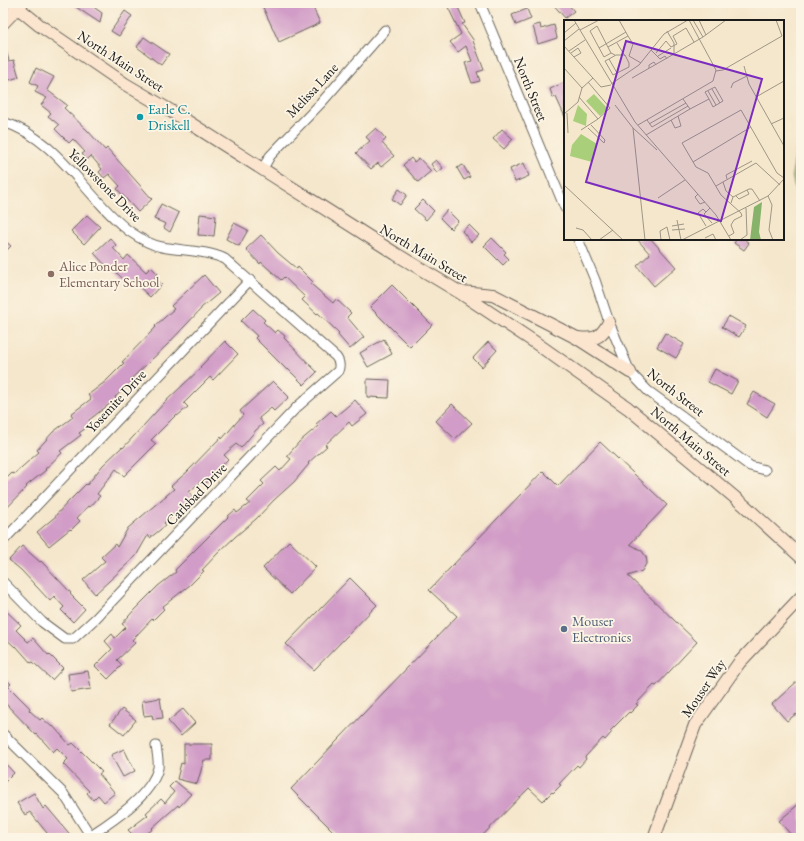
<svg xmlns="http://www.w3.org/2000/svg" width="804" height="841" viewBox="0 0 804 841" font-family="'EB Garamond',serif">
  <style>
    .green { fill: #a9cf7a; stroke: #62764b }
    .building { fill: #d19cc7 }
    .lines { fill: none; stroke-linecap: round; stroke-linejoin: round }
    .street-casing { stroke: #68635a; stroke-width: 11 }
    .secondary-casing { stroke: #68635a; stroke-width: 14 }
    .street { stroke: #fff; stroke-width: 9 }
    .secondary { stroke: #fbe5cf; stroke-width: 12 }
    .culture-dot { fill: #0f9aa8; stroke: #fcf5e5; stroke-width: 1.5 }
    .education-dot { fill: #8d6e63; stroke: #fcf5e5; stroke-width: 1.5 }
    .service-dot { fill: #5c6f8a; stroke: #fcf5e5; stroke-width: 1.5 }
    .labels { text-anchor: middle; stroke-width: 3.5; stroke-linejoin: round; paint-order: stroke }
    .street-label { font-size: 14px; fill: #1c1c1c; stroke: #fcf5e5 }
    .culture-label { font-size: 14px; fill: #0d838f; stroke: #fcf5e5; text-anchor: start }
    .education-label { font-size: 14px; fill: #785e54; stroke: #fcf5e5; text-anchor: start }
    .service-label { font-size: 14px; fill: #4e5e75; stroke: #fcf5e5; text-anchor: start }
    .inset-road { fill: none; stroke: #9e9686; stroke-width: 1 }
    .view { fill: #7b2cbf; fill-opacity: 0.15; stroke: #7b2cbf; stroke-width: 2 }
    .inset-edge { fill: none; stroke: #1c1c1c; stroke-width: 2 }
  </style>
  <rect width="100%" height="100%" fill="#fcf5e5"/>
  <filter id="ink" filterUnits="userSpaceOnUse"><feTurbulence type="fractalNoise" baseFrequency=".025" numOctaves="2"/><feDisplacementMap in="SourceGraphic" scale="8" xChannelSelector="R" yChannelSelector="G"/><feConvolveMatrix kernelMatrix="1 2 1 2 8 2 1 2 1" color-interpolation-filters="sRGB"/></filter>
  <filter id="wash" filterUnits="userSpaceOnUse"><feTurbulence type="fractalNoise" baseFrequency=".012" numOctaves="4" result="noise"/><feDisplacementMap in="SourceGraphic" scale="16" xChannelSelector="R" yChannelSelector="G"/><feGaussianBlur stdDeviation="0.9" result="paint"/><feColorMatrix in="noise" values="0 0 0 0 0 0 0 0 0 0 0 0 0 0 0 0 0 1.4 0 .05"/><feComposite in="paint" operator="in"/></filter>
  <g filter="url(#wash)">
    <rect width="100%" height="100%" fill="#f5e7cc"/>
    <!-- green -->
    <path class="green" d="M801 124V221L792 174Z"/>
    <g id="blocks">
      <!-- building -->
      <path class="building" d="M70 3H88L102 13 100 23Z
        M261 3H311L320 23 279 42Z
        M446 3H456L465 23 462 24 474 41H473L484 70 477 72 480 81 472 83 465 63 472 61 466 46 458 52 450 42 461 34Z
        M552 3H567L574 11 565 18Z
        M527 9 531 19 516 25 512 15Z
        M125 11 132 16 119 36 111 31Z
        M540 24 541 29 554 25 557 38 538 44 533 26Z
        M144 37 169 54 161 65 137 47Z
        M3 46H5L9 61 14 60 19 77 3 82Z
        M36 68 54 77 47 90 67 105 64 108 88 131 105 150 107 148 152 199 138 212 117 189 120 186 109 174 104 178 99 172 102 169 91 156 87 160 82 154 85 152 73 139 69 143 55 129 59 125 48 116 51 113 41 105 47 98 35 92 38 86 30 82Z
        M565 82V117L556 97 553 98 550 89Z
        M376 128 386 139 382 143 394 156 381 167 378 163 371 169 356 153 370 141 366 137Z
        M502 129 513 139 504 149 493 139Z
        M411 158 414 162 419 158 431 171 418 182 403 165Z
        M436 160 443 168 437 173 431 164Z
        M524 163 529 176 515 182 510 169Z
        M463 165 470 177 464 180 457 168Z
        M399 189 407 195 400 205 392 199Z
        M423 200 434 211 426 220 414 209Z
        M161 204 179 213 170 232 164 228 166 224 154 219Z
        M447 210 458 221 451 229 440 218Z
        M200 214 216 216 214 236 198 235Z
        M87 215 100 227 84 244 71 231Z
        M234 223 248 230 239 246 226 239Z
        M469 225 479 235 471 242 462 231Z
        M261 235 278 253 297 269 298 267 313 282 311 284 333 303 336 299 351 313 347 317 364 337 350 349 338 335 339 333 318 313 317 314 302 300 305 297 284 277 281 280 261 262 260 264 246 249Z
        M110 238 116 245 113 248 124 260 128 255 146 272 151 267 158 274 154 277 162 284 150 297 132 280 128 284 110 266 108 268 94 253Z
        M492 238 506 252 504 254 509 259 503 265 484 246Z
        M3 239 11 246 3 254Z
        M637 239H651L676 267 654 286 637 266 650 254Z
        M737 239H744L749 243 744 250 734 243Z
        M204 275 219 293 201 308V309L167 345 131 379 133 381 115 397 116 399 89 420 92 424 79 433 81 435 60 451 62 453 45 469 46 470 26 486 27 487 3 512V482L12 473 14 474 39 452 37 450 53 432 73 417 71 414 91 399 88 395 106 381 124 363 122 362 156 327 155 326 174 309 171 306Z
        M392 285 432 325 410 347 370 307Z
        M253 309 265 320 263 322 275 333 278 330 285 336 284 338 317 372 304 385 288 369 287 370 255 338 257 336 241 321Z
        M729 316 746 326 739 337 722 327Z
        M665 333 684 344 676 358 657 347Z
        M384 339 392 354 368 367 360 353Z
        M225 341 238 354 213 380 210 377 184 403 188 407 177 416 176 415 151 440 156 444 124 476 116 469 97 494 100 496 90 507 88 506 77 518 80 521 71 530 70 529 49 546 37 532 56 516V515L69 501 86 484 87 485 103 465 122 447 123 448 165 402 201 368 200 367Z
        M488 342 497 350 482 367 473 358Z
        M715 369 738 381 731 394 708 382Z
        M367 379 390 380 389 398 367 397Z
        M273 381 289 397 274 411 271 408 259 418 263 424 256 430 241 448 236 444 224 455 228 459 205 484 201 481 189 492 193 497 164 523 166 525 150 538 148 535 136 556 95 594 83 580 105 561 101 557 115 544 117 547 128 528 174 489 171 486 187 472 221 437 222 439 243 415 240 411Z
        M754 392 775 404 767 417 747 404Z
        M355 400 367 414 352 426 349 422 325 445 327 446 308 463 309 464 294 482 274 500 256 519 236 536 219 552 202 570 204 571 190 585 162 607 164 609 153 620 152 619 132 640 135 643 117 660 122 665 108 679 95 666 112 649 105 641 112 634 115 638 126 627 122 624 135 609 158 586 176 572 175 570 228 517V516L235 510 237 513 250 503 247 501 264 484 261 481 276 467 280 471 291 459 287 456 299 442 318 426 316 424 331 411 336 416Z
        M452 404 472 423 455 439 436 421Z
        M600 442 667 505 630 544 642 551 646 557 647 562 642 571 628 576 697 642 656 686 654 685 636 704 638 705 630 713 629 712 610 731 612 732 605 740 603 738 585 757 586 759 579 767 577 765 559 784 561 785 553 793 552 792 543 801 529 788 480 838H340L291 789 457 616 429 590 543 471 558 486Z
        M289 541 316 567 290 594 263 568Z
        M22 546 40 562 41 561 71 593 70 594 85 609 73 622 61 610 64 607 54 596 50 601 21 570 9 560Z
        M350 578 377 605 314 670 286 644Z
        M3 608 21 625 16 630 28 642 33 638 48 655 49 654 63 668 52 680 33 662 31 663 16 646 15 647 3 636Z
        M88 671 91 689 71 692 68 674Z
        M3 676 11 684 8 686 30 708 29 710 40 720 42 718 52 727 53 726 70 745 73 743 102 772 99 774 115 793 104 802 98 795 93 800 87 793 89 791 63 764 68 759 57 748 53 752 37 734 36 735 3 701Z
        M801 678V720L796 714 787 721 772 704Z
        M160 698 163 718 153 719 152 715 144 716 142 701Z
        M122 709 136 720 124 735 110 724Z
        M183 709 195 723 181 736 168 721Z
        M184 744H212V760H204L197 784 177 779 181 763 184 764Z
        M124 749 135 771 123 777 111 755Z
        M3 761 14 773 3 784Z
        M175 781 191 794 179 807 178 805 152 828 153 829 141 838H128L132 834 128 830 148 815 146 813 161 799 165 803 174 792 169 787Z
        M34 793 43 809 46 806 73 838H51L30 812 25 815 17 803Z
        M801 802V838H794L779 821Z"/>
    </g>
  </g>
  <g filter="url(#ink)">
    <use href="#blocks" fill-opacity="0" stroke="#68635a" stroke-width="1"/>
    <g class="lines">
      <!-- street casing -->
      <g class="street-casing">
        <path id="street" d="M480 3 565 208
          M3 122C58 138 86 198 129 231 139 238 150 245 162 247 183 251 205 250 225 259L336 357C340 362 340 366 338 371L297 407 96 618 73 639H65L42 622 3 582
          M262 170 270 156 321 103 385 30
          M578 239 595 280 609 322 630 372 648 391 750 466 765 470
          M3 541 250 280
          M3 734 63 793 92 838
          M91 835C113 821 152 795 158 768 159 761 157 753 156 746"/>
      </g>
      <!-- secondary casing -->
      <g class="secondary-casing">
        <path id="secondary" d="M12 3 39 25 125 84 171 111 396 254 459 292 533 341 628 408 745 506 801 557
          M3 23 22 3
          M462 292 493 295 577 338 630 372
          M578 338C595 340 601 338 609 322
          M654 838 695 725 739 663 801 597"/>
      </g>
      <!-- street -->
      <use href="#street" class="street"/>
      <!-- secondary -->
      <use href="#secondary" class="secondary"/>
    </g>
  </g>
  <!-- markers -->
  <circle class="culture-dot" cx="140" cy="117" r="4"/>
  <circle class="education-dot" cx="51" cy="274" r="4"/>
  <circle class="service-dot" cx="564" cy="629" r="4"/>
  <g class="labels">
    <!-- street labels -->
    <g class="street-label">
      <text transform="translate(121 61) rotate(33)" y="5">North Main Street</text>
      <text transform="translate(531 89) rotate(68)" y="5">North Street</text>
      <text transform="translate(312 90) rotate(-47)" y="5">Melissa Lane</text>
      <text transform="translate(105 185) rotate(45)" y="5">Yellowstone Drive</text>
      <text transform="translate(424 253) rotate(31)" y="5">North Main Street</text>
      <text transform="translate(676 392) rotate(38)" y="5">North Street</text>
      <text transform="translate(116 401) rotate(-47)" y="5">Yosemite Drive</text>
      <text transform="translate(691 441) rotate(40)" y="5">North Main Street</text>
      <text transform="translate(196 494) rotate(-46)" y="5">Carlsbad Drive</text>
      <text transform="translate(703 688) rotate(-56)" y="5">Mouser Way</text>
    </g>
    <!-- culture labels -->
    <g class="culture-label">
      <text x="148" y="114">Earle C.<tspan x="148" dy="16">Driskell</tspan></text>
    </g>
    <!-- education labels -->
    <g class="education-label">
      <text x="59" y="271">Alice Ponder<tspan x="59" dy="16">Elementary School</tspan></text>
    </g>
    <!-- service labels -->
    <g class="service-label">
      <text x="572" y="626">Mouser<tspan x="572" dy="16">Electronics</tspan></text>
    </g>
  </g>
  <!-- overview -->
  <g transform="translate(564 20)">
    <rect width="220" height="220" fill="#f5e7cc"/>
    <path d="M30 74 44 89 36 96 22 81ZM14 85 23 94 22 106 9 101ZM17 114 33 124 28 142 6 136 8 125Z" fill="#a9cf7a"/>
    <path d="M198 182 195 212 197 220H186L190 187Z" fill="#86b26a"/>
    <path class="inset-road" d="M10 0 71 102 152 195 167 220M55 0 64 16M135 0 142 15M16 10 35 0M0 13 12 3M139 17 162 0M0 21 15 9M53 23 61 36M0 26 37 67 47 65M44 27 64 16 69 24 65 36 77 43M35 28 62 12M87 30 96 39 101 36 103 39M5 31 21 20M7 33 14 28 17 33 10 37M47 33 33 6 26 11 40 37 47 33 51 35M92 33 102 21 107 27 113 24 109 16 122 8 130 22M110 34 139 17 129 0M94 36 107 28M45 39 52 35H61L65 43V47L49 55 41 41 45 39 53 53M180 46 185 64 220 126M0 48 18 68M85 48V45L90 42 92 45M152 51 159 50 218 16 212 0M68 58 110 34V23L103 11M47 64 75 45 100 14 124 0M167 68 169 63 183 56M148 69 156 83M144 71 152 85M141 72 151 67 159 81 149 87 145 79M15 77 34 99 46 88 24 62M192 77 220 61M51 85 69 108 81 220M126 89 145 79 141 72M3 93 4 113M0 94 14 82 18 68 29 58M83 100 88 107 124 86M107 100 111 108 117 106 114 96M85 104 122 83M207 104 220 98M74 105 149 61 152 50 125 0M24 108 40 123 41 120 27 105M69 108 93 130M17 110 34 99M82 115 126 89 119 79M129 142 187 107M163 159 162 155 188 141M159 162 162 171 169 177M0 165 59 220M152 166 192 143 216 165M134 174 131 177 136 184 141 182M172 176 175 179 185 174 183 170M204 176 208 185 205 210 209 220M94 178 121 160M167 183 169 177 185 169H188L196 181M146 188 140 194 148 203M142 192 139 189 134 193 142 206M113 200 117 220M108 206 120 204M12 208 19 210 28 220M108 210 121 209M165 216 170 213 167 205 170 200 178 196 177 193 157 175 144 153 132 147 118 123 177 90 213 153 220 158M141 218 149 214 152 220M35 220 49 210M97 220 96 211 103 207 106 220M118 220 204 176 220 159M176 220 183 215 182 188"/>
    <path class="view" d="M62 21 198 59 157 201 22 162Z"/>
    <rect width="220" height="220" class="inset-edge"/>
  </g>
  <!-- margin -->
  <rect width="804" height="841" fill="none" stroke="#fcf5e5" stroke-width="16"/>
</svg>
